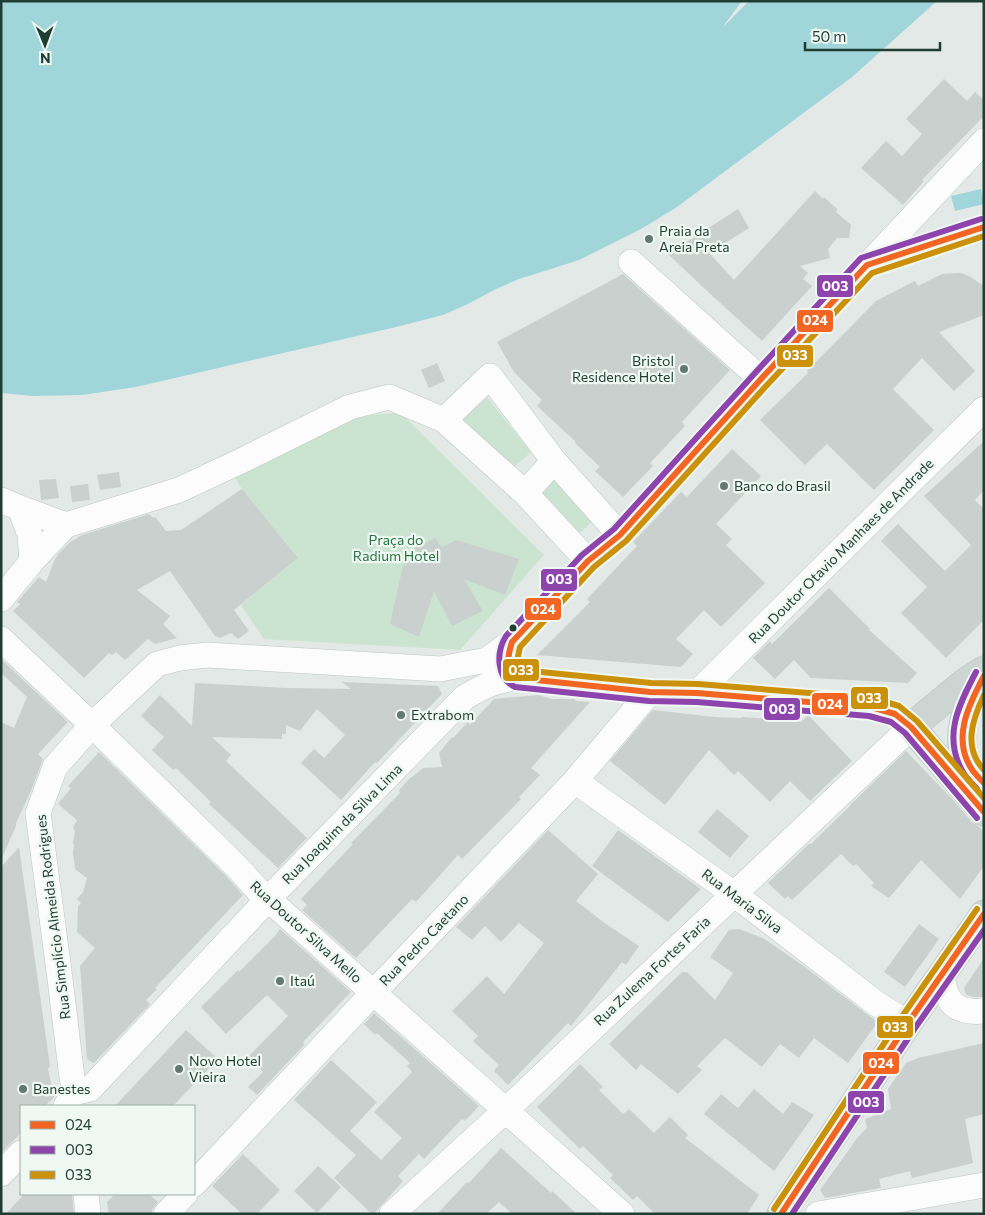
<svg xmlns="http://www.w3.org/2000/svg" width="985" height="1215" viewBox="0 0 985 1215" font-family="Commissioner,sans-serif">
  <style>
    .green { fill: #cbe4d1 }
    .water { fill: #a0d5da }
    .building { fill: #cad0cd }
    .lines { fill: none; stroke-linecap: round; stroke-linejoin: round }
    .minor-casing { stroke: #c0c6c3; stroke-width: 26 }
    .major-casing { stroke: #bbc5c2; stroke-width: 29 }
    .minor { stroke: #fbfcfb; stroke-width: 25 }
    .major { stroke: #cdd5d2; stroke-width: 28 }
    .bus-1-casing { stroke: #f0f8f4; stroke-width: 10 }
    .bus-2-casing { stroke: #f0f8f4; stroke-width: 10 }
    .bus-3-casing { stroke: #f0f8f4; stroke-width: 10 }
    .bus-1 { stroke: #f26522; stroke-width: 6 }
    .bus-2 { stroke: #8e44ad; stroke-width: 6 }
    .bus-3 { stroke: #cc910a; stroke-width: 6 }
    .poi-dot { fill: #647972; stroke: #f0f8f4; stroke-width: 2 }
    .bus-dot { fill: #1f3d33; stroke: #f0f8f4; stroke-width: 2 }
    .labels { text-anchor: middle; stroke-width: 4.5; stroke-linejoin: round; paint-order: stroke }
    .poi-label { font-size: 14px; fill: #1f3d33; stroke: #f0f8f4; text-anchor: start }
    .park-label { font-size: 14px; fill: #277641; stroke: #f0f8f4 }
    .street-label { font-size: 14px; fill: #1f3d33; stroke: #f0f8f4 }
    .line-badge { stroke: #f0f8f4; stroke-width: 2 }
    .badge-label { font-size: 14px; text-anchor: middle; font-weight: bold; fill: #fff }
  </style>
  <rect width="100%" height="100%" fill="#e3e9e6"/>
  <!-- green -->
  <path class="green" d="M485 395 531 452 510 471 461 417Z
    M401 413 544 555 460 650 264 639 241 605 298 558 242 489 230 469 355 416Z
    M552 478 592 522 576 536 537 491Z"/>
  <!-- water -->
  <path class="water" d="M1 1H742L722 28 749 1H937L852 77 677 207 641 229 579 260 519 279 494 290 468 304 443 315 396 327 136 387 82 395 33 396 1 393Z
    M981 189 984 204 955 211 951 196Z"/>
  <!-- building -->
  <path class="building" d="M944 79 967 101 975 92 984 100V116L922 180 924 181 903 205 861 168 886 141 902 156 922 134 906 119Z
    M815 191 823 199 824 197 837 209 836 212 851 225 849 238H837L828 249 830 258 800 266 808 273 803 279 812 286 762 341 705 289 668 254 738 209 749 228 709 253 734 280Z
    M961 273 969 276 984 286V315L939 332 975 371 954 391 922 358 893 389 934 430 874 490 827 444 805 465 760 420 808 373 807 371 876 301 915 281 918 286 942 274Z
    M623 274 730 370 682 422 685 426 650 463 653 466 623 497 595 471 600 467 575 443 576 442 537 406 542 400 514 372 497 342Z
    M437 363 445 381 429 388 421 370Z
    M984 441V490L975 500 984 509V620L946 658 901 613 927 587 881 541 898 524 945 571 971 545 924 496Z
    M732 449 761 476 716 524 732 539 726 545 765 583 721 627 704 610 676 639 693 654 681 667 537 655 590 602 587 599 637 546 633 542 681 492 687 497Z
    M119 472 121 487 100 490 97 475Z
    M56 479 59 498 41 500 39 480Z
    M88 484 90 500 72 502 70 486Z
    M242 489 298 558 234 610 249 631 238 639 231 633 220 638 215 636 170 571 137 590 170 616 163 624 177 638 155 644 148 639 125 660 116 652 112 655 109 653 84 678 13 611 20 604 17 602 39 577 46 582 55 559 60 552 69 543 82 535 149 514 152 517 156 518 166 531 181 530Z
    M435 538 442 547 456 540 519 559 505 595 464 579 483 611 452 626 434 591 419 637 390 624 403 566 418 555 415 548Z
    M829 588 870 629 869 630 917 673 908 683 811 678 794 660 775 679 753 658 770 641 772 644Z
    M1 659 68 722 38 754 43 759 31 791 16 823V826L1 860V722L14 728 27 697 1 673Z
    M342 682 438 686 442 694 377 763 375 762 341 800 301 763 314 749 324 758 345 735 317 709 300 731 286 725V734H282V739L212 737 231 755 226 761 307 838 278 868 209 804 211 802 176 768 173 770 152 750 164 737 141 716 160 695 192 726 195 683 286 688 351 689Z
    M538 695 552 699H574L576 701 590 702 531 768 540 775 519 797 521 799 462 859 458 855 416 902 412 899 356 958 302 910 307 905 301 899 353 844 351 843 400 793 399 790 408 780 423 768 442 767 439 753 452 737 453 738 468 722 470 725 494 699Z
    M653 710 715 717 741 718 743 717 801 722 807 716H809L852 761 810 801 790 781 770 802 738 771 734 775 709 750 665 805 610 761Z
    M906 751 953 800 972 822 979 827 984 832V866L960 899 921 860 889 898 871 886 874 883 856 864 853 866 841 854 792 900 788 896 785 899 768 883 810 843 811 844 851 805H850Z
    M99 752 227 877 243 895 155 988 157 989 146 1000 150 1004 95 1062 93 1063 87 1059 80 966 95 948 77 932 78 906 81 903 77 899 83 892 87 878 75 869 73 853 74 845 73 843 75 831 73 828 77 820 58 804 71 788 68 786Z
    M717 809 749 836 730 858 698 832Z
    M548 830 598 874 576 901 606 924 639 946 626 965 622 962 571 1026 568 1023 508 1085 494 1071 499 1065 473 1041 478 1036 452 1011 487 976 504 994 544 943 519 923 501 942 485 926 472 940 456 927Z
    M618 830 701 889 668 922 592 866Z
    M19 847 50 1066 48 1069 54 1097 45 1106H21V1133L1 1153V867Z
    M919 924 939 939 905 987 884 972Z
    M280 929 351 992 303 1042 305 1044 257 1095 248 1087 263 1072 248 1057 288 1016 267 995 226 1034 201 1007 238 970 239 972 275 936Z
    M739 929 763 938 805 967 868 1015 878 1022 848 1063 814 1038 799 1058 780 1044 762 1067 725 1038 697 1066 702 1070 678 1094 641 1064 636 1070 609 1044 682 972H687L715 1000 733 973 710 957 729 930Z
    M984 958V997H974L966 995 964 988Z
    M374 1013 479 1106 465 1121 462 1119 424 1159 419 1154 398 1176 403 1181 374 1214H372L334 1178 356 1155 294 1100 331 1060 377 1102 350 1131 381 1160 402 1138 374 1112 412 1072 407 1066 410 1063 377 1033 375 1035 364 1024Z
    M186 1030 218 1059 173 1106H115Z
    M984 1043V1114L965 1119 973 1163 912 1178 910 1171 879 1179 881 1188 825 1198 820 1190 858 1137 867 1128 865 1119 891 1109 888 1089 906 1063 918 1058Z
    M580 1064 603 1087 599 1090 623 1114 629 1109 654 1133 670 1117 688 1135 685 1138 759 1195 747 1214H655L637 1196 633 1200 610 1178 613 1175 583 1146 580 1149 537 1107Z
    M754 1089 783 1114 792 1102 814 1115 774 1171 704 1114 721 1094 738 1108Z
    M501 1148 551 1193 552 1191 577 1214H512L499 1202 486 1214H437L467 1182 469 1183Z
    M243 1154 280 1190 257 1214H242L212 1186Z
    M318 1166 341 1187 317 1213 294 1191Z
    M24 1194H72L74 1214H6Z
    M115 1194H149L158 1202 152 1210V1214H109L107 1202Z"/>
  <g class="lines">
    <!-- minor casing -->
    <g class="minor-casing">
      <path id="minor" d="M631 262 761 379
        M869 264 984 227
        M444 420 490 376 554 461 620 535
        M525 493 554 461
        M1 500 20 508 66 525
        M20 508 30 535 32 561
        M1 599 32 561 66 525 179 490 243 460 350 407 389 397 444 420 525 493 588 561
        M1 639 92 725 237 867 267 900 277 907 622 1214
        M697 693 984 409
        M575 781 734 894 877 1004 908 1023
        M942 974C945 1001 954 1014 984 1011
        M74 1087 81 1091 90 1089 267 900 465 697C486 685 493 681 517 678
        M66 1106 69 1101 74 1087 72 1078 60 979 38 813 55 767 92 725 157 664 180 658 207 655 440 669 487 660 512 642 588 561 620 535 761 379 984 141
        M1 1174 21 1153
        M194 1184 373 993 575 781 650 692
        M86 1194 88 1214
        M166 1214 185 1194
        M392 1214 506 1110 911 727 895 714 871 707 697 693 650 692 517 678C505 665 506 659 512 642
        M818 1214 984 1185"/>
    </g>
    <!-- major casing -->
    <g class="major-casing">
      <path id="major" d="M984 670 964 683 911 727 984 812
        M984 676C969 704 950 738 971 768 974 774 980 778 984 783
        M781 1214 908 1023 984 914"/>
    </g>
    <!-- minor -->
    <use href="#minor" class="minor"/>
    <!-- major -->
    <use href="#major" class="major"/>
    <!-- bus-1 casing -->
    <g class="bus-1-casing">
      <path id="bus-1" d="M984 227 867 265 761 379 620 535 588 561 512 642C507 658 506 665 517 678L650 692 697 693 871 707 895 714 911 727 984 812
        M984 676C968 706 951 740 973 771 976 775 980 779 984 783
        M781 1214 908 1023 984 914"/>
    </g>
    <!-- bus-2 casing -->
    <g class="bus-2-casing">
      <path id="bus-2" d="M976 672C958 706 942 738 964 774 968 780 973 784 977 789
        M977 818 905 733 891 722 869 716 697 702 649 701 515 687C496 678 496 652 506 636L582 555 614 529 755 373 861 258 981 219
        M792 1214 915 1028 984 930"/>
    </g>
    <!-- bus-3 casing -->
    <g class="bus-3-casing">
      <path id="bus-3" d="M984 236 872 273 767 385 626 541 594 567 520 647 517 661 521 670 651 683 698 684 872 698 899 706 917 721 984 798
        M984 695C972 720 963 748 984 770
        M774 1209 901 1018 977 909"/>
    </g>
    <!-- bus-1 -->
    <use href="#bus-1" class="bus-1"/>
    <!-- bus-2 -->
    <use href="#bus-2" class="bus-2"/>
    <!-- bus-3 -->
    <use href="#bus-3" class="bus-3"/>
  </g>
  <!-- markers -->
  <g class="poi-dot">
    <circle cx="649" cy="239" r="5"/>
    <circle cx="684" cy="369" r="5"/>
    <circle cx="724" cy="486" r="5"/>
    <circle cx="401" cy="715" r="5"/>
    <circle cx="280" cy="981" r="5"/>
    <circle cx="179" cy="1069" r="5"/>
    <circle cx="23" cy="1089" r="5"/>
  </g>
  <circle class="bus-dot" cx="513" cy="628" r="4.5"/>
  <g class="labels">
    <!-- poi labels -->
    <g class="poi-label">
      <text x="659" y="236">Praia da<tspan x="659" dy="16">Areia Preta</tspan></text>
      <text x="674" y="366" text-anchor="end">Bristol<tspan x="674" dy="16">Residence Hotel</tspan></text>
      <text x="734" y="491">Banco do Brasil</text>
      <text x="411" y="720">Extrabom</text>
      <text x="290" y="986">Itaú</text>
      <text x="189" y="1066">Novo Hotel<tspan x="189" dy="16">Vieira</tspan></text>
      <text x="33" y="1094">Banestes</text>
    </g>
    <!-- park labels -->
    <g class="park-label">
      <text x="396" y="545">Praça do<tspan x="396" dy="16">Radium Hotel</tspan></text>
    </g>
    <!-- street labels -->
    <g class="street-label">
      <text transform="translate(841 551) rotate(-45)" y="5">Rua Doutor Otavio Manhaes de Andrade</text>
      <text transform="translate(342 824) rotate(-45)" y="5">Rua Joaquim da Silva Lima</text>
      <text transform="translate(742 901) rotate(37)" y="5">Rua Maria Silva</text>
      <text transform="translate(53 917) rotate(-97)" y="5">Rua Simplício Almeida Rodrigues</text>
      <text transform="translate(306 932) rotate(42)" y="5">Rua Doutor Silva Mello</text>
      <text transform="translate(424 940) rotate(-46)" y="5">Rua Pedro Caetano</text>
      <text transform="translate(652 971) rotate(-43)" y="5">Rua Zulema Fortes Faria</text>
    </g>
  </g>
  <g class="line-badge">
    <rect x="816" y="274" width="38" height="24" rx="5" fill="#8e44ad"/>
    <rect x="796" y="309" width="38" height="24" rx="5" fill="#f26522"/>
    <rect x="776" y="344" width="38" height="24" rx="5" fill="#cc910a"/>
    <rect x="540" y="568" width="38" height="24" rx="5" fill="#8e44ad"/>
    <rect x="524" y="597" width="38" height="24" rx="5" fill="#f26522"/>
    <rect x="502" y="658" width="38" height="24" rx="5" fill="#cc910a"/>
    <rect x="850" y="686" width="39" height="24" rx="5" fill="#cc910a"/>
    <rect x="811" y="692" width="38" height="24" rx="5" fill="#f26522"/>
    <rect x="763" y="697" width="38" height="24" rx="5" fill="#8e44ad"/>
    <rect x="876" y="1015" width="38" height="24" rx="5" fill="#cc910a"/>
    <rect x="862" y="1051" width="38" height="24" rx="5" fill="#f26522"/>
    <rect x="847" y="1090" width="38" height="24" rx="5" fill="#8e44ad"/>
  </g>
  <g class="badge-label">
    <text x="835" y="291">003</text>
    <text x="815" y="325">024</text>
    <text x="795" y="360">033</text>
    <text x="559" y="584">003</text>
    <text x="543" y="614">024</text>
    <text x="521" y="675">033</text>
    <text x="869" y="703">033</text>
    <text x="830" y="709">024</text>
    <text x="782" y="714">003</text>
    <text x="895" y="1032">033</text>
    <text x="881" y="1068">024</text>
    <text x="866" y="1107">003</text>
  </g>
  <!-- border -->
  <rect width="985" height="1215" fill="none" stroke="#1f3d33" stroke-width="5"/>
  <!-- legend -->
  <rect x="20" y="1105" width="175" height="90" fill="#f0f8f4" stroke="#9cada7"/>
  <rect x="30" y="1121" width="25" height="8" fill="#f26522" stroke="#9cada7"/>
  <text x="65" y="1130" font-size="15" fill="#1f3d33">024</text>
  <rect x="30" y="1146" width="25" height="8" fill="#8e44ad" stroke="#9cada7"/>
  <text x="65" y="1155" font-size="15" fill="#1f3d33">003</text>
  <rect x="30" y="1171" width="25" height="8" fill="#cc910a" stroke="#9cada7"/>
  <text x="65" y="1180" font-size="15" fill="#1f3d33">033</text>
  <!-- north arrow -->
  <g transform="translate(45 45) rotate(179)" stroke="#f0f8f4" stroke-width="4" paint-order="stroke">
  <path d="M0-4L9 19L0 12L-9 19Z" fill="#1f3d33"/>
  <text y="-8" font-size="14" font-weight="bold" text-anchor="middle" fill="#1f3d33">N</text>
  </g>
  <!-- scale -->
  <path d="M805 42v8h135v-8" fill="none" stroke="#1f3d33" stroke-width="2.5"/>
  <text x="812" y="42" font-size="15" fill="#1f3d33" stroke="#f0f8f4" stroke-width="4" paint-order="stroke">50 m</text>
</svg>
